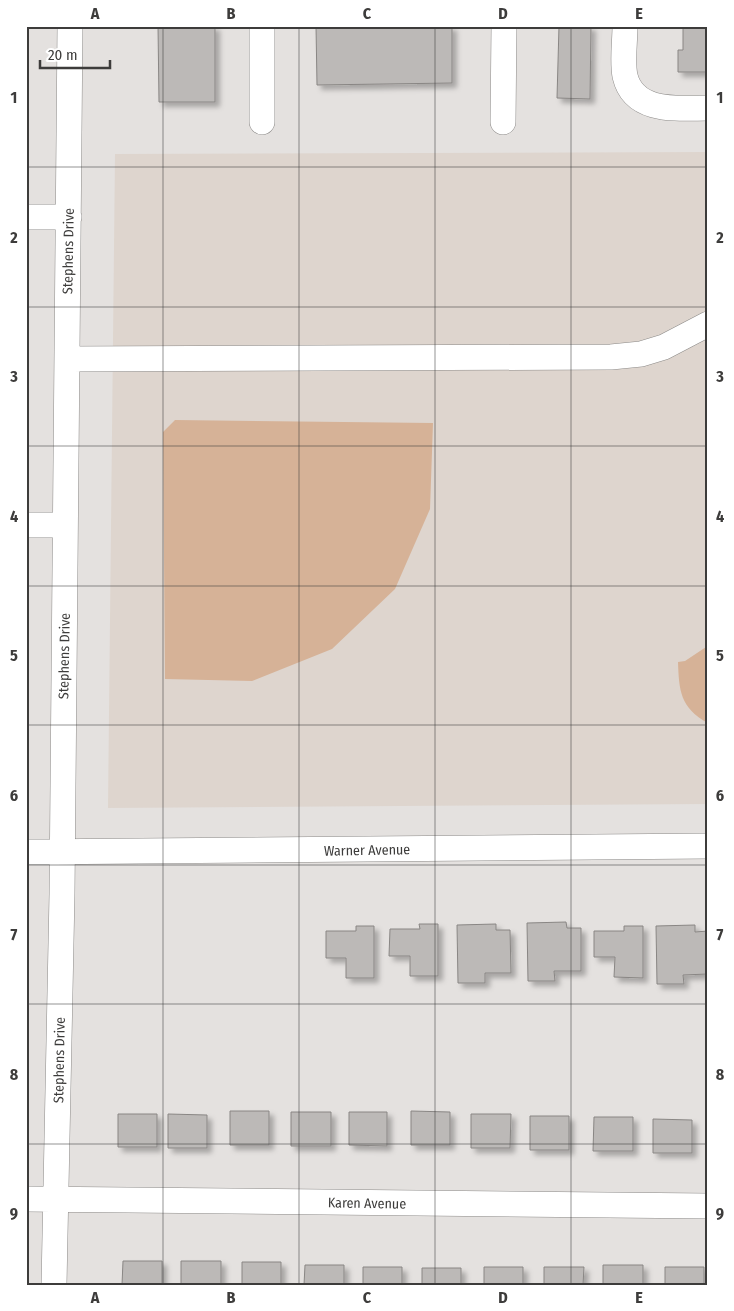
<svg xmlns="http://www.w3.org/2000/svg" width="734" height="1311" viewBox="0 0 734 1311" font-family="'Fira Sans Condensed',sans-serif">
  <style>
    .built { fill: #ded5ce }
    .green { fill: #d6b297 }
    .building { fill: #bcb9b7; stroke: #898684; filter: url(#shadow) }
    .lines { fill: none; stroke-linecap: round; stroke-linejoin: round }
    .minor-casing { stroke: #8c8a88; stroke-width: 26 }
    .minor { stroke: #fff; stroke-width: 25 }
    .grid { fill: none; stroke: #3d3c3b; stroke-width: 1; stroke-opacity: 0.55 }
    .labels { text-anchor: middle; stroke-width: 4.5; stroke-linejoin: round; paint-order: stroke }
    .street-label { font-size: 14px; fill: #3d3c3b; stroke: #fff }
    .neatline { fill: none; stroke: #3d3c3b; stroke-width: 2 }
    .grid-label { font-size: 16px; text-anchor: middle; font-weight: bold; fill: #3d3c3b }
  </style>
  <defs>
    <filter id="shadow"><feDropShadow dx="4.5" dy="4.5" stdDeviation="2.5" flood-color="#0004"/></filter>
  </defs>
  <rect width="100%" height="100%" fill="#e4e1df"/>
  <!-- built -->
  <path class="built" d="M708 152V804L108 808 115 154Z"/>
  <!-- green -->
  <path class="green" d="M175 420 433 423 430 509 395 589 332 649 252 681 165 679 163 432Z
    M706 624H708V723C680 708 679 690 678 662L685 661 706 647Z"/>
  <!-- building -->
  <path class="building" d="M158 26H215V102H159Z
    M316 26H452V83L317 85Z
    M559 26H591L590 99 557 98Z
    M683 26H708V72H678V50H683Z
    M566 922 567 928H581V971H554L555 981H528L527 923Z
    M419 924H438V976H410V956H389L390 929H420Z
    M496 924V930H510L511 973H485V983H458L457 925Z
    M695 925V932L708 931V974L683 975 684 984H657L656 926Z
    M356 926H374V978H346V958H326V931H356Z
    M624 926H643V978L614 977 615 957H594V931H624Z
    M230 1111H269V1145H230Z
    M411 1111 450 1112V1145H411Z
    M291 1112H331V1146H291Z
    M349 1112H387V1146L349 1145Z
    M118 1114H157V1147H118Z
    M168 1114 207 1115V1148H168Z
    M471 1114H511L510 1148H471Z
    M530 1116H569V1150H530Z
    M594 1117H633V1151H593Z
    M653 1119 692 1120V1153H653Z
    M123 1261H162V1285H122Z
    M181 1261H221V1285H181Z
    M242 1262H281V1285H242Z
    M305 1265H344V1285H304Z
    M603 1265H643V1285H603Z
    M363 1267H402V1285H363Z
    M484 1267H523V1285H484Z
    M544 1267H584L583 1285H544Z
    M665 1267H704V1285H665Z
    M422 1268H461V1285H422Z"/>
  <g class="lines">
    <!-- minor casing -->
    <g class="minor-casing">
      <path id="minor" d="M262 26V122
        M625 26C625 42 622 61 625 76 634 114 679 108 708 108
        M503 122 504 26
        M26 217H69
        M67 359 611 357 641 354 664 347 708 324
        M26 525H65
        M26 852 708 846
        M26 1199 708 1206
        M54 1285 62 894 70 26"/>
    </g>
    <!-- minor -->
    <use href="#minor" class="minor"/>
  </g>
  <!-- grid -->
  <path class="grid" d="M163 26V1285M299 26V1285M435 26V1285M571 26V1285M26 167H708M26 307H708M26 446H708M26 586H708M26 725H708M26 865H708M26 1004H708M26 1144H708"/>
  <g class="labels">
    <!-- street labels -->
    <g class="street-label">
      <text transform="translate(68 251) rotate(-89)" y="5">Stephens Drive</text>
      <text transform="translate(64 656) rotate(-89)" y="5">Stephens Drive</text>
      <text transform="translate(367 850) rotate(-1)" y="5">Warner Avenue</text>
      <text transform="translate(59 1060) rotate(-89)" y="5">Stephens Drive</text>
      <text transform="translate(367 1203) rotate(1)" y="5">Karen Avenue</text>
    </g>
  </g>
  <!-- border -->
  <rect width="734" height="1311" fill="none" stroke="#ffffff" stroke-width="55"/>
  <!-- scale -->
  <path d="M40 60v8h70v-8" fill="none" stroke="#3d3c3b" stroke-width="2.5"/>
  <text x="48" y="60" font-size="15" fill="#3d3c3b" stroke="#ffffff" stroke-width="4" paint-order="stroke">20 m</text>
  <rect x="28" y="28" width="678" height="1256" class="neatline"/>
  <g class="grid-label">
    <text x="95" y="19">A</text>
    <text x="231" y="19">B</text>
    <text x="367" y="19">C</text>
    <text x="503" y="19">D</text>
    <text x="639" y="19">E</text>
    <text x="14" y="103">1</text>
    <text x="720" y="103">1</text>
    <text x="14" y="243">2</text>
    <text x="720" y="243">2</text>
    <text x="14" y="382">3</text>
    <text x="720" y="382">3</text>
    <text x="14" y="522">4</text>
    <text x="720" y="522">4</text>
    <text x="14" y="661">5</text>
    <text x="720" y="661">5</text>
    <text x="14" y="801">6</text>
    <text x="720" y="801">6</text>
    <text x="14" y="940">7</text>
    <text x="720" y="940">7</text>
    <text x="14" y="1080">8</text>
    <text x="720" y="1080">8</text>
    <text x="14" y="1219">9</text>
    <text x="720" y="1219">9</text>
    <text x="95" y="1303">A</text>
    <text x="231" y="1303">B</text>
    <text x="367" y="1303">C</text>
    <text x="503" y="1303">D</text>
    <text x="639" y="1303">E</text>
  </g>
</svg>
